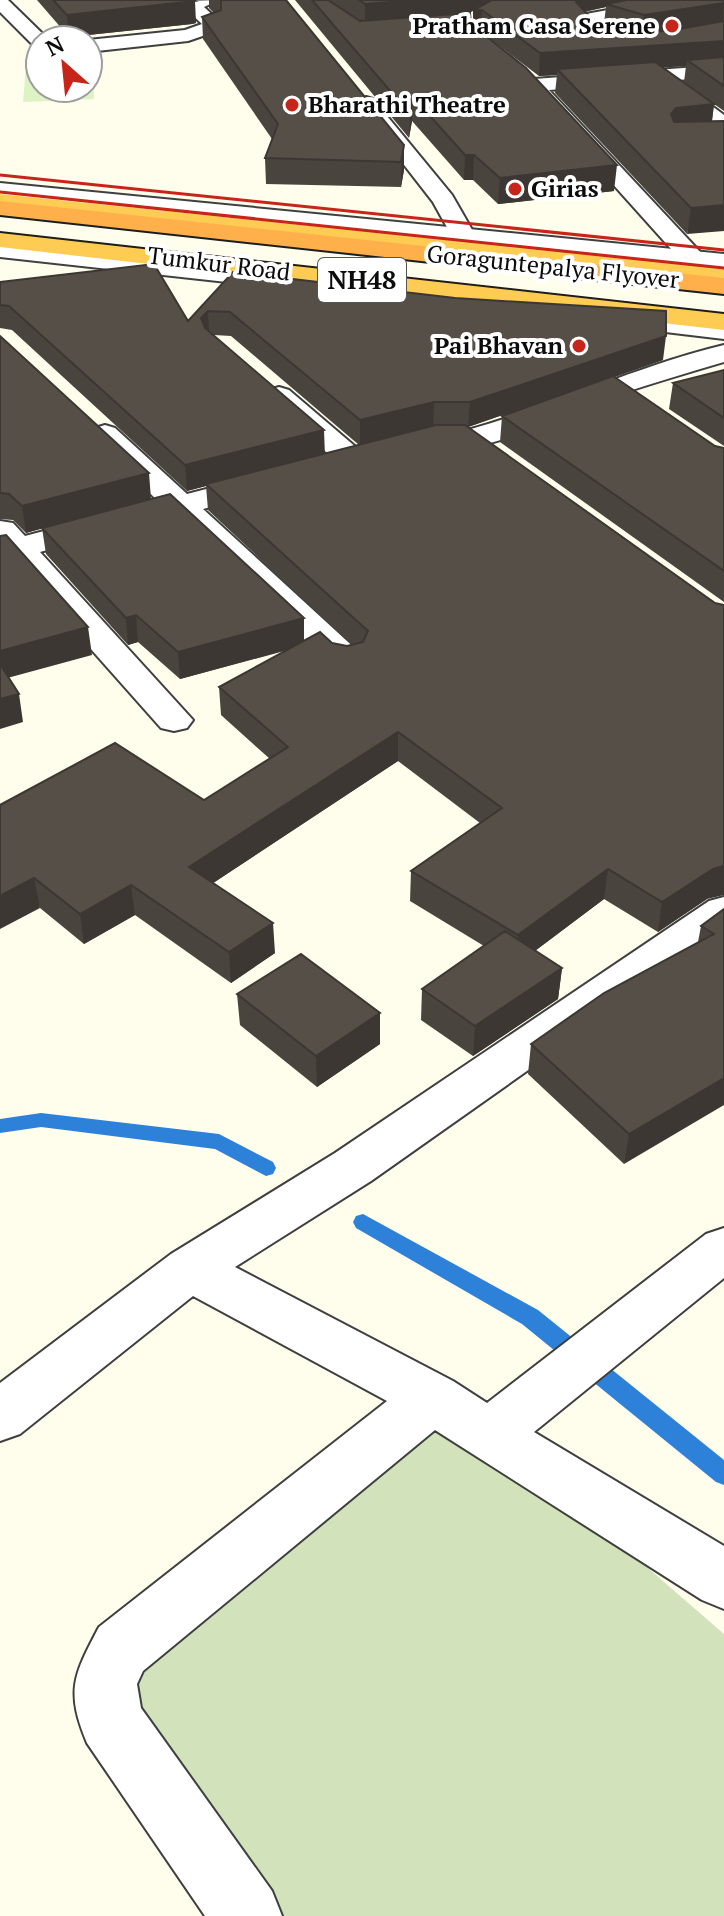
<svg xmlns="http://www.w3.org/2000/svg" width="724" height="1916" viewBox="0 0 724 1916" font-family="'PT Serif',serif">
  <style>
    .cemetery { fill: #d2e2bb }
    .pitch { fill: #def3c5 }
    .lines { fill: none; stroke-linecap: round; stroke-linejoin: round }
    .stream { fill: #2d81d8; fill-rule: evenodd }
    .minor-casing { stroke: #3f3f3f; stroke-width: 4 }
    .tertiary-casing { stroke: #3f3f3f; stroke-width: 4 }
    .trunk-casing { stroke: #1d1d1d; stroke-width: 4 }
    .motorway-casing { stroke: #1d1d1d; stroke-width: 4 }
    .minor { fill: #fff; fill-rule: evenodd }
    .tertiary { fill: #fff; fill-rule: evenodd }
    .trunk { fill: #ffcc53; fill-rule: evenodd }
    .motorway { fill: #ffb04a; fill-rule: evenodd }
    .rail { stroke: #c7241a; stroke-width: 3 }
    .wall { fill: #4a443e; fill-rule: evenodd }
    .shaded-wall { fill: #3c3732 }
    .building { fill: #564f48; stroke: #3c3732; stroke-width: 2 }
    .poi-dot { fill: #c7241a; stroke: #fff; stroke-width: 3 }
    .labels { text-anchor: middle; stroke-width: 8; stroke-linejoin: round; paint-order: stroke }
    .far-poi-label { font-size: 24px; font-weight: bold; fill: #0c0c0c; stroke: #fff; text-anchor: end }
    .far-street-label { font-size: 24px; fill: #0c0c0c; stroke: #fff }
    .shield { fill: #fff; stroke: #555; stroke-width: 2 }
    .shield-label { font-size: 26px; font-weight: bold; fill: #0c0c0c }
  </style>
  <rect width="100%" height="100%" fill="#fffdec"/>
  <!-- cemetery -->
  <path class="cemetery" d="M430 1379 724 1634V1916H284L87 1646Z"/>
  <!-- pitch -->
  <path class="pitch" d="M88 64H93L94 99 23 102 26 66H40V88H88Z"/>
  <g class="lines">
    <!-- stream -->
    <path class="stream" d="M41 1113 219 1134 273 1162 276 1168 273 1174 266 1176 215 1149 41 1127 0 1133V1119Z
      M363 1214 538 1310 724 1460V1485L716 1482 522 1324 356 1228 353 1222 356 1216Z"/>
    <!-- minor casing -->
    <g class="minor-casing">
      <path id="minor" d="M0 0H8L49 40H40V47L33 45 0 12Z
        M219 0 204 7 220 22V30L188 41 88 52V40L185 30 202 24 186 9V1Z
        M662 0H701L692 5 596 24C631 53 684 35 724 27V39C679 48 611 68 577 25L586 14Z
        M724 65V77L677 80 724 115V131L717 129 656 82 549 90 716 269 720 274 716 279H698L524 85 534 79Z
        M366 97 373 99 452 195 475 235 472 240H454L433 202 356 103Z
        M724 345V362C690 372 656 382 623 393 562 414 474 464 409 448L405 442 409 436C429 431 451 435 471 429 556 405 637 366 724 345Z
        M279 387 289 390 364 454 368 460 364 466H342L269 402 265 396 269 390Z
        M105 425 115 428 187 494 265 474 276 476 280 483 276 490 203 509 360 653 365 661 360 669 347 672 334 669 174 516 40 552 193 720 187 728 174 731 161 728 11 559 0 562V521L13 523 25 536 158 501 95 440 90 434 95 428Z
        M724 897V932L371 1181 235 1267 453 1381 487 1403 706 1234 724 1228V1278L534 1432 724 1546V1609L702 1600 435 1430 143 1671 137 1684 141 1708 272 1891 282 1916H205L87 1743C65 1690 74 1675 99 1627L387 1401 193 1296 20 1434 0 1441V1383L171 1254 335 1153 709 901Z"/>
    </g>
    <!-- tertiary casing -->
    <g class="tertiary-casing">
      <path id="tertiary" d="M0 183 724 254V268L0 197Z
        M0 243 289 273 302 281 289 289 0 257Z
        M607 310 724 323V339L598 324 594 318 598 312Z"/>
    </g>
    <!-- trunk casing -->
    <g class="trunk-casing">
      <path id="trunk" d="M0 194 724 268V284L0 208Z
        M0 233 724 314V330L0 247Z"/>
    </g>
    <!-- motorway casing -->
    <g class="motorway-casing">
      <path id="motorway" d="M0 201 724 278V294L0 215Z"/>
    </g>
    <!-- minor -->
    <use href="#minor" class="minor"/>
    <!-- tertiary -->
    <use href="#tertiary" class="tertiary"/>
    <!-- trunk -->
    <use href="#trunk" class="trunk"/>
    <!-- motorway -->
    <use href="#motorway" class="motorway"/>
    <!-- rail -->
    <path class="rail" d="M0 175 724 250
      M0 192 724 268"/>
  </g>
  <!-- wall -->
  <path class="wall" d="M37 0H193L196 23 192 24 69 37Z
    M209 0H286L404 145V170L401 187 266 184 265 158 272 139 203 39 202 17 214 13 209 8Z
    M295 0H724V111L714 104 712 121 687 234 555 93 557 75 539 76 481 32 614 191 498 204 473 180H464L412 121 409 138ZM480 6H483L473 26 471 24 469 13ZM606 7 604 23 592 19 585 12ZM686 66 684 82 713 103 662 67Z
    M233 272 663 360 615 377 715 446 724 448V602L500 442 502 416 525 407 468 427 707 899 658 932 604 899 535 951 562 968 558 999 473 1056 421 1020 422 989 484 946 410 901 411 871 480 823 398 761 213 883 275 953 231 983 135 915 84 944 40 908 0 805 204 800 270 759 221 715 219 687 288 650 180 679 138 642 128 645 46 554 42 528 26 533 13 520 0 519V336L151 499 304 640 332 643 347 646 352 645 208 510 206 486 187 491 12 330 0 328V282L188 321ZM214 335 231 336 359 445 325 453Z
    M724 370V446L669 409 673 383Z
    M724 909 624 1164 528 1074 531 1044 698 942 701 926Z
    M237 994 380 1044 317 1087 240 1025Z"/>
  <!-- shaded-wall -->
  <path class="shaded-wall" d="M416 0H522L480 6 462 18 365 25V4Z
    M578 0H645L606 4V7L585 11 575 23 576 2Z
    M195 1 196 23 192 24 69 37 67 15Z
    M724 3 723 24 641 37 644 15Z
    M482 10 481 32 473 33V11Z
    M724 41V63L687 60 686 66 562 74 557 69V75L539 76 540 53Z
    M413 97 412 121 409 138 410 114Z
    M714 104 711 128 674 132 671 114 676 108Z
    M404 145V170L401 187V162Z
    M465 155H474L473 180H464Z
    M617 165 614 191 498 204 500 178Z
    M724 205V231L687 234 691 208Z
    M208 311 209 335 201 318Z
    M666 336 663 360 468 427 470 402Z
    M434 402 433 427 360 446V420Z
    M324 430 325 456 206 484V486L187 491 185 465Z
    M149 473 151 499 26 533 22 506Z
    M136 615 138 642 128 645 126 618Z
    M304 618V645L180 679 178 652Z
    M88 627 92 655 0 680V651Z
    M19 694 23 722 0 729V699Z
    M398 732V761L192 897 189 867Z
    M724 866V895L707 899 658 932 662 902 713 869Z
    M608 869 604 899 516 965 518 935Z
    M34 878 40 908 0 929V896Z
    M131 885 135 915 84 944 80 914Z
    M273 923 275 953 231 983 229 952Z
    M562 968 558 999 473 1056 475 1026Z
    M380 1013V1044L317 1087 316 1056Z
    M724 1078V1105L624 1164 629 1134Z"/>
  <!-- building -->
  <path class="building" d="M53 0H193L195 1 67 15Z
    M221 0H286L404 145 401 162 265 158 278 124 202 17 221 10Z
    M312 0H328L360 21 470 13 471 24 526 68 617 165 500 178 474 155H465L413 97 410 114Z
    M359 0H416L365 4Z
    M492 0H578L576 2 592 19 628 32 669 31 724 21V41L540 53 482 10 473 11Z
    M627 0H724V3L644 15 606 4Z
    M724 57V86L687 60Z
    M655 62 714 104 676 108 671 114 674 122 724 121V205L691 208 557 69Z
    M154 264 188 321 233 272 455 298 666 311V336L470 402H434L360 420 230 312 208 311 201 318 205 328 324 430 185 465 9 306 0 305V282Z
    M0 336 149 473 22 506 9 494 0 493Z
    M724 370V418L673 383Z
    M613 376 715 446 724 448V571L502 416Z
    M436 425H465L715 603 724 605V866L713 869 662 902 608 869 518 935 411 871 502 808 398 732 189 867 273 923 229 952 131 885 80 914 34 878 0 896V805L115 743 204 800 288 747 219 687 320 632 332 643 347 646 363 642 368 631 206 484Z
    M170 494 304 618 178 652 136 615 126 618 42 528Z
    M6 535 88 627 0 651V536Z
    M0 664 19 694 0 699Z
    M724 909V1078L629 1134 531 1044 604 993 714 934 701 926Z
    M505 931 562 968 475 1026 422 989Z
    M301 954 380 1013 316 1056 237 994Z"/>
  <!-- markers -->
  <g class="poi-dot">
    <circle cx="672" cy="26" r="8"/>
    <circle cx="292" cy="105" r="8"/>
    <circle cx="515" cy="189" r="8"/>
    <circle cx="579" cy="346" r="8"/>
  </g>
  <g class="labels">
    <!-- far-poi labels -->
    <g class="far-poi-label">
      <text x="656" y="34">Pratham Casa Serene</text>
      <text x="308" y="113" text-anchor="start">Bharathi Theatre</text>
      <text x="531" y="197" text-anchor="start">Girias</text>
      <text x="563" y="354">Pai Bhavan</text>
    </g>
    <!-- far-street labels -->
    <g class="far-street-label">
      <text transform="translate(219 264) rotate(7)" y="8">Tumkur Road</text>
      <text transform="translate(553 267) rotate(6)" y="8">Goraguntepalya Flyover</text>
    </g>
    <!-- shield labels -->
    <rect class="shield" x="318" y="258" width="88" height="44" rx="6"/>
    <g class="shield-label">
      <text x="362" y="289">NH48</text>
    </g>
  </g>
  <!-- north arrow -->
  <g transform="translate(64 64) rotate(333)"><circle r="38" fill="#ffffff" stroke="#9e9e9e" stroke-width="2"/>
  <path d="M0-6L14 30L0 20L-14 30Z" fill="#c7241a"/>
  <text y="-12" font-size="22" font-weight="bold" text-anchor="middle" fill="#0c0c0c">N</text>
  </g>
</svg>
